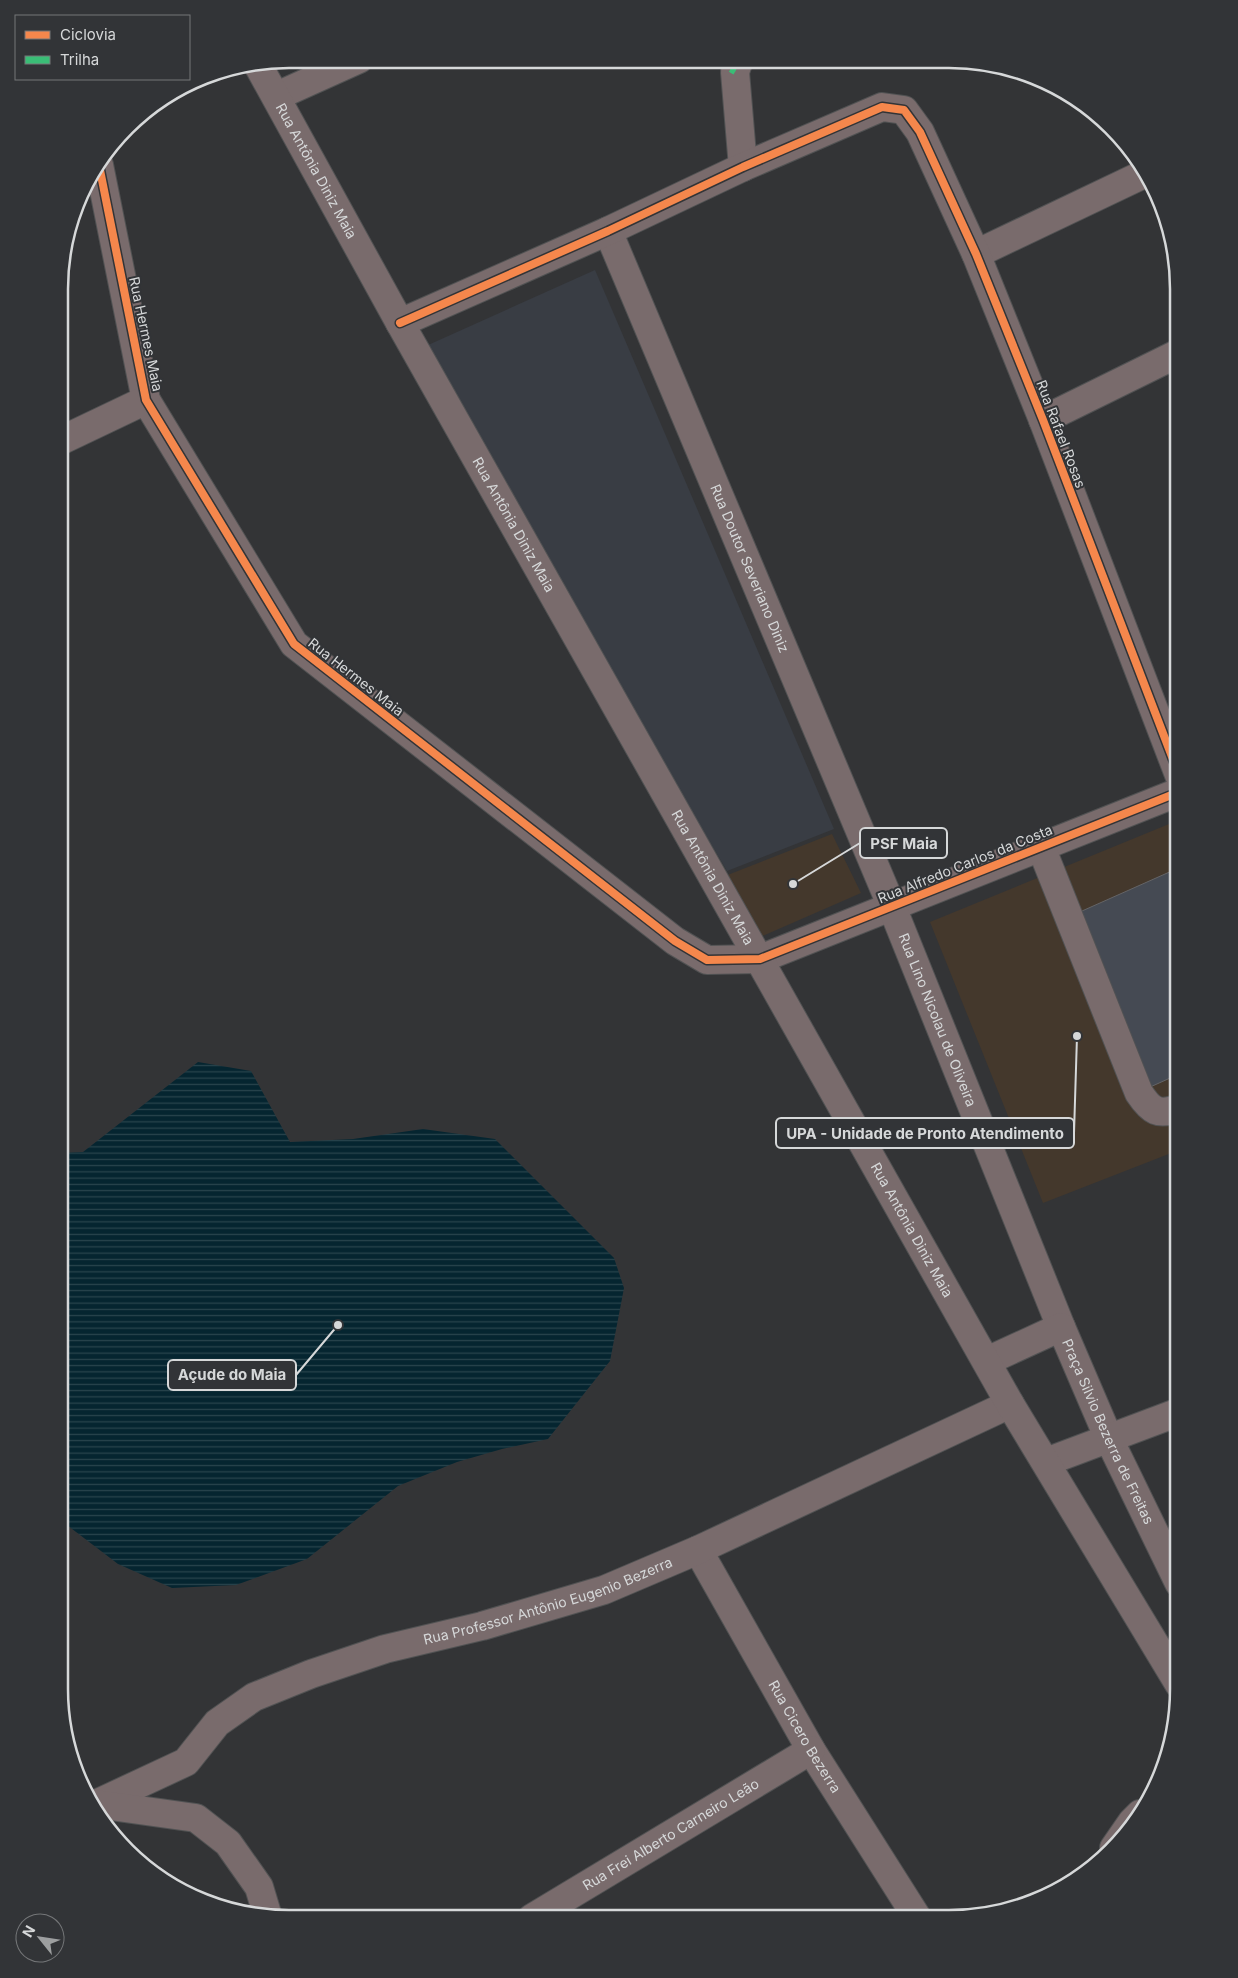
<svg xmlns="http://www.w3.org/2000/svg" width="1238" height="1978" viewBox="0 0 1238 1978" font-family="Inter,sans-serif">
  <style>
    .built { fill: #393d44 }
    .medical { fill: #44382c }
    .water { fill: url(#water-rules) }
    .building { fill: #454a53; stroke: #646466 }
    .lines { fill: none; stroke-linecap: round; stroke-linejoin: round }
    .minor-casing { stroke: #515253; stroke-width: 30 }
    .major-casing { stroke: #515253; stroke-width: 30 }
    .minor { stroke: #796b6c; stroke-width: 28 }
    .major { stroke: #796b6c; stroke-width: 28 }
    .quiet { stroke: #3abd76; stroke-width: 6; stroke-dasharray: 12 6; stroke-linecap: butt }
    .cycleway-casing { stroke: #323437; stroke-width: 11 }
    .cycleway { stroke: #f5874c; stroke-width: 8 }
    .labels { text-anchor: middle; stroke-width: 4; stroke-linejoin: round; paint-order: stroke }
    .street-label { font-size: 14px; fill: #d6d8d9; stroke: #323437 }
    .rim { fill: none; stroke: #d6d8d9; stroke-width: 2.5 }
    .leader { fill: none; stroke: #d6d8d9; stroke-width: 2 }
    .callout-dot { fill: #d6d8d9; stroke: #323437; stroke-width: 2 }
    .callout { fill: #323437; stroke: #d6d8d9; stroke-width: 2 }
    .callout-label { font-size: 15px; text-anchor: middle; font-weight: bold; fill: #d6d8d9 }
  </style>
  <defs>
    <pattern id="water-rules" width="6" height="5" patternUnits="userSpaceOnUse" patternTransform="scale(1.25)"><rect width="6" height="5" fill="#052530"/><path d="M0 2.5h6" fill="none" stroke="#29444d"/></pattern>
  </defs>
  <rect width="100%" height="100%" fill="#333436"/>
  <!-- built -->
  <path class="built" d="M595 270 834 829 727 871 417 350Z"/>
  <!-- medical -->
  <path class="medical" d="M1174 822 1179 833V1150L1043 1203 930 922Z
    M832 834 861 893 760 937 725 876Z"/>
  <!-- water -->
  <path class="water" d="M198 1062 251 1071 290 1142 353 1139 423 1129 495 1139 614 1258 624 1288 610 1361 548 1439 502 1449 457 1462 398 1486 307 1559 236 1585 172 1588 118 1564 59 1519V1153L83 1152Z"/>
  <!-- building -->
  <path class="building" d="M1174 870 1179 881V1074L1148 1088 1073 915Z"/>
  <g class="lines">
    <!-- minor casing -->
    <g class="minor-casing">
      <g id="minor">
        <path d="M739 60 735 72 743 167"/>
        <path d="M277 96 359 59"/>
        <path d="M99 165 146 400 294 644 675 941 707 960 760 959 1179 792"/>
        <path id="s1" d="M608 231 892 907 1061 1327"/>
        <path d="M976 254 1146 173"/>
        <path d="M400 323 608 231 743 167 882 107 904 110 920 132 976 254 1043 420 1179 775"/>
        <path d="M1043 420 1179 353"/>
        <path d="M60 441 146 400"/>
        <path d="M1041 847 1139 1093C1151 1111 1158 1116 1179 1108"/>
        <path id="s2" d="M987 1361 1061 1327 1109 1439 1179 1583"/>
        <path d="M1046 1462 1179 1412"/>
        <path id="s3" d="M698 1550 811 1750 918 1919"/>
        <path id="s4" d="M96 1804 186 1762 217 1723 254 1697 311 1674 385 1649 482 1626 604 1590 698 1550 1010 1404"/>
        <path d="M96 1804 196 1818 228 1843 259 1887 268 1917"/>
        <path d="M1114 1848 1132 1822 1140 1814"/>
        <path id="s5" d="M532 1918 811 1750"/>
      </g>
    </g>
    <!-- major casing -->
    <g class="major-casing">
      <g id="major">
        <path id="s6" d="M258 65 400 323 1010 1404 1179 1684"/>
      </g>
    </g>
    <!-- minor -->
    <use href="#minor" class="minor"/>
    <!-- major -->
    <use href="#major" class="major"/>
    <!-- quiet -->
    <path class="quiet" d="M715 60 735 72
      M92 1805 96 1804"/>
    <!-- cycleway casing -->
    <g class="cycleway-casing">
      <path id="cycleway" d="M99 165 146 400 294 644 675 941 707 960 760 959 1179 792
        M400 323 608 231 743 167 882 107 904 110 920 132 976 254 1043 420 1179 775"/>
    </g>
    <!-- cycleway -->
    <use href="#cycleway" class="cycleway"/>
  </g>
  <g class="labels">
    <!-- street labels -->
    <g class="street-label">
      <text dy="5" stroke="none"><textPath href="#s6" startOffset="121">Rua Antônia Diniz Maia</textPath></text>
      <text transform="translate(146 334) rotate(78)" y="5">Rua Hermes Maia</text>
      <text transform="translate(1061 434) rotate(69)" y="5">Rua Rafael Rosas</text>
      <text dy="5" stroke="none"><textPath href="#s6" startOffset="526">Rua Antônia Diniz Maia</textPath></text>
      <text dy="5" stroke="none"><textPath href="#s1" startOffset="366">Rua Doutor Severiano Diniz</textPath></text>
      <text transform="translate(356 677) rotate(38)" y="5">Rua Hermes Maia</text>
      <text transform="translate(965 864) rotate(-22)" y="5">Rua Alfredo Carlos da Costa</text>
      <text dy="5" stroke="none"><textPath href="#s6" startOffset="931">Rua Antônia Diniz Maia</textPath></text>
      <text dy="5" stroke="none"><textPath href="#s1" startOffset="855">Rua Lino Nicolau de Oliveira</textPath></text>
      <text dy="5" stroke="none"><textPath href="#s6" startOffset="1336">Rua Antônia Diniz Maia</textPath></text>
      <text dy="5" stroke="none"><textPath href="#s2" startOffset="196">Praça Silvio Bezerra de Freitas</textPath></text>
      <text dy="5" stroke="none"><textPath href="#s4" startOffset="504">Rua Professor Antônio Eugenio Bezerra</textPath></text>
      <text dy="5" stroke="none"><textPath href="#s3" startOffset="215">Rua Cicero Bezerra</textPath></text>
      <text dy="5" stroke="none"><textPath href="#s5" startOffset="162">Rua Frei Alberto Carneiro Leão</textPath></text>
    </g>
  </g>
  <!-- crop -->
  <path d="M0 0H1238V1978H0ZM289 68H949A221 221 0 0 1 1170 289V1689A221 221 0 0 1 949 1910H289A221 221 0 0 1 68 1689V289A221 221 0 0 1 289 68Z" fill="#323437" fill-rule="evenodd"/>
  <path class="rim" d="M289 68H949A221 221 0 0 1 1170 289V1689A221 221 0 0 1 949 1910H289A221 221 0 0 1 68 1689V289A221 221 0 0 1 289 68Z"/>
  <!-- callouts -->
  <path class="leader" d="M793 884L860 843M1077 1036L1074 1133M338 1325L296 1375"/>
  <g class="callout-dot">
    <circle cx="793" cy="884" r="5"/>
    <circle cx="1077" cy="1036" r="5"/>
    <circle cx="338" cy="1325" r="5"/>
  </g>
  <g class="callout">
    <rect x="860" y="828" width="87" height="30" rx="5"/>
    <rect x="776" y="1118" width="298" height="30" rx="5"/>
    <rect x="168" y="1360" width="128" height="30" rx="5"/>
  </g>
  <g class="callout-label">
    <text x="904" y="849">PSF Maia</text>
    <text x="925" y="1139">UPA - Unidade de Pronto Atendimento</text>
    <text x="232" y="1380">Açude do Maia</text>
  </g>
  <!-- legend -->
  <rect x="15" y="15" width="175" height="65" fill="#323437" stroke="#747678"/>
  <rect x="25" y="31" width="25" height="8" fill="#f5874c" stroke="#747678"/>
  <text x="60" y="40" font-size="15" fill="#d6d8d9">Ciclovia</text>
  <rect x="25" y="56" width="25" height="8" fill="#3abd76" stroke="#747678"/>
  <text x="60" y="65" font-size="15" fill="#d6d8d9">Trilha</text>
  <!-- north arrow -->
  <g transform="translate(40 1938) rotate(300)"><circle r="24" fill="#323437" stroke="#747678"/>
  <path d="M0-4L9 19L0 12L-9 19Z" fill="#9d9fa0"/>
  <text y="-8" font-size="14" font-weight="bold" text-anchor="middle" fill="#d6d8d9">N</text>
  </g>
</svg>
